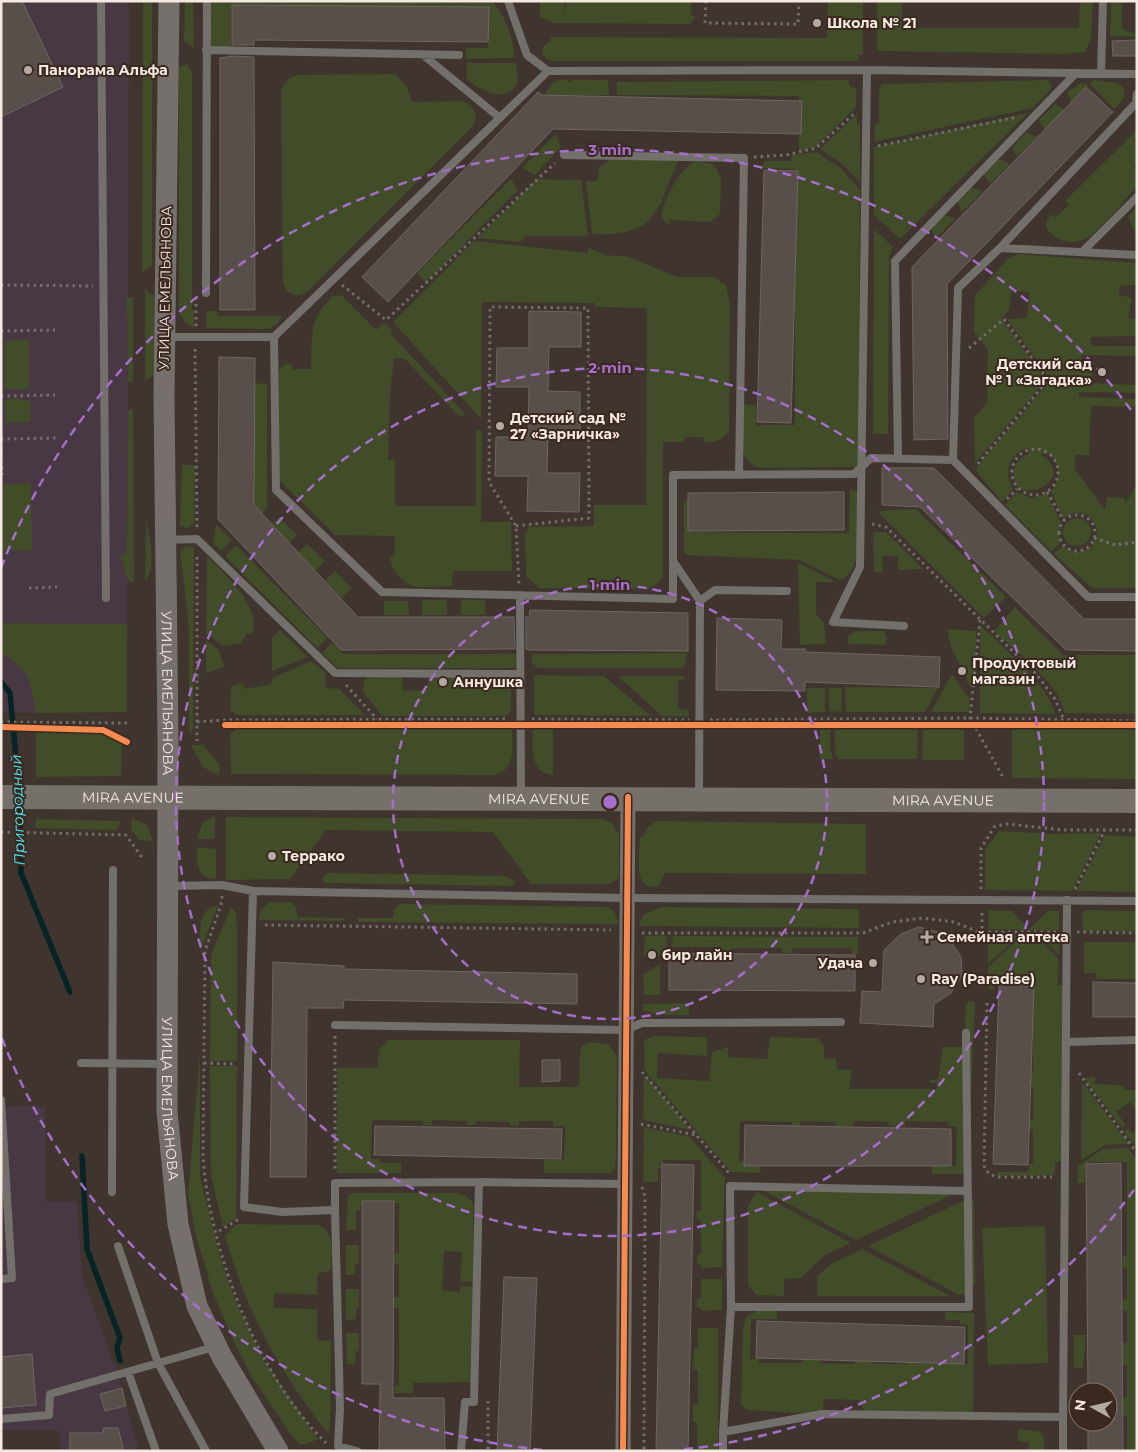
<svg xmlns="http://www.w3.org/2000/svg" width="1138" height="1452" viewBox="0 0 1138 1452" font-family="Montserrat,sans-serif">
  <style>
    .commercial { fill: #483843 }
    .green { fill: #414c28 }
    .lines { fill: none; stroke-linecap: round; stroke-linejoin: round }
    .stream { stroke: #062325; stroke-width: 5.5 }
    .building { fill: #584f4a; stroke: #6f6661 }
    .path { stroke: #726d6a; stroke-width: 3; stroke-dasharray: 2.5 4; stroke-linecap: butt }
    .service { stroke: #736f6b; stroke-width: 8 }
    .minor { stroke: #736f6b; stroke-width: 15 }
    .secondary { stroke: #76706d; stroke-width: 21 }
    .primary { stroke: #75706a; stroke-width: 24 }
    .cycleway-casing { stroke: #3b291f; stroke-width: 9 }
    .cycleway { stroke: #f68b52; stroke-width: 6 }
    .ring { fill: none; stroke: #a66ecb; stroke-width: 2.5; stroke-dasharray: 9 6 }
    .poi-dot { fill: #b5aaa3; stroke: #3b291f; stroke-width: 2 }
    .labels { text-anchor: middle; stroke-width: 4; stroke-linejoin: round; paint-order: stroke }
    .poi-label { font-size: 14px; font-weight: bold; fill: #f5e9e2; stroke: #3b291f; text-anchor: start }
    .street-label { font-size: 14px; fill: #f5e9e2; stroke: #3b291f }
    .water-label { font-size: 15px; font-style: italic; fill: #4aecfc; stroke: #3b291f }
    .centre { fill: #a66ecb; stroke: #3b291f; stroke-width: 2.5 }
    .ring-label { font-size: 15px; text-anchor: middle; font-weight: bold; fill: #a66ecb; stroke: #3b291f; stroke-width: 4; stroke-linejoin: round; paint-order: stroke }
  </style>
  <rect width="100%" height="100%" fill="#3f342e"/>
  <!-- commercial -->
  <path class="commercial" d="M1 1H129L127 712 1 713Z
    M45 1106 46 1202 77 1201 82 1276 118 1375 139 1451H60L59 1431 1 1430V1107Z"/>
  <!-- green -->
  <path class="green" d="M143 1H152V266L142 272Z
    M185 1H193L194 48 184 41Z
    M203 1H492C507 18 512 36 515 58L466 59V48H488L487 9 231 10V47L205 48Z
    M540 1H564L565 15 566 1H691V15L695 16V18L690 24H685L554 23 540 17Z
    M828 1H863V55H858V61H552L546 59 542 53 543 46 551 41V37L827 38Z
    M877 1H902V28H1079L1080 1H1093L1091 38 1085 52 1062 54 877 51Z
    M1111 1H1122V28L1129 32 1137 33V37L1110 36Z
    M467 63H516L518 82C506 106 481 90 467 80Z
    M187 64 192 72V310H194V328L185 323 179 312V67Z
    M395 74 407 87 412 102 461 101 471 105 476 114 474 125 307 292C296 299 285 294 283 281L281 93C283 83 288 77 298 75Z
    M561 79 571 82 572 80H608L609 95H544L554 82Z
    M849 80V85L856 89V107L817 146 799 151V96L617 95V82Z
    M1048 80 1051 84V89L1033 108 874 142 875 124H879V90L882 84Z
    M1094 80 1118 83 1124 89V98L1114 109 1090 84Z
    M1081 83 1089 85 1071 102 1067 92Z
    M1055 104 1065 110 1045 130 1039 120Z
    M1028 113 900 239 874 215V147Z
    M857 114V124H860V182L842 164 820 149Z
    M1137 130V163L1134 166 1137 171V187C1124 200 1102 229 1087 238 1073 247 1053 240 1046 227L1047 219 1053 214 1056 217 1069 205 1065 201Z
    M1026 132 1037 137 1017 156 1012 148Z
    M556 134 561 147 535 175 522 168Z
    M816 152 841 168 860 190 858 467 761 468C734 463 742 426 741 404L756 405V425H795V169L759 168 766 161H791L792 155Z
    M679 159C656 211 658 237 592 234L586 181H597L599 167 610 160Z
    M999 159 1010 164 990 184 984 175Z
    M697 161 712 164 717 169 721 180 720 214 710 222 669 220V225L662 219C659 205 682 164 697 161Z
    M511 179 518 190 426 283 417 273Z
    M537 179 581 180 588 236H526L520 242 478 238Z
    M970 187 983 191 962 212 957 201Z
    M1137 205V237L1128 217Z
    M943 214 955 219 935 239 931 228Z
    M874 229 893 247 889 256 888 434H873Z
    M474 241 587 253 589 248 606 255 629 257 677 277H714L726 285 730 304 729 430C723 441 715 442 704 442L703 437H685L684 442H663V576L660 581 649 589 539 588 526 576 525 532H528V527L594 526V505H646L647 308 595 307V303L482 302 481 419 393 322Z
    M1019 254 1137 263V285L1119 286V295L1132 298 1128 318 1137 319V336L1091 337V346H1137V356L1082 355 1081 364 1093 365 1092 383 1137 385V393L1079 392V397L1137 399V407L1091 406 1089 455H1075V469L1105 510 1107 497 1125 498V504L1137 485V588H1092L1054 554 1063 546C1069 550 1075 553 1082 551 1112 544 1092 496 1063 519L1051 491C1061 480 1060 465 1050 454H1040C1083 480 1009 513 1014 470 1015 462 1021 457 1029 454V448C1009 452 1003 473 1013 489L1002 502 977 472 976 468 1049 382V377L1007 319 1026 318 1030 293 1012 290 1009 310 1002 319 1046 380 975 463 974 418 987 403 988 349 974 333 975 295 1009 258Z
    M145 289 154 296V375L145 381Z
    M341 295 376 330 384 323 393 331 391 334 466 415 459 416 405 359 394 358 390 394 388 460H395V506H476V432L479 429 482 432 481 522H511L512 571H453L452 586C440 586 424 589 413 586 401 582 390 567 390 556H395V536L335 535 279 480V371C282 365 285 363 292 364V369H311C313 336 307 321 333 296Z
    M127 297H133V382H128Z
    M206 311H217V316H282L277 324 268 329 206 328Z
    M29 339V389H5V343L9 340Z
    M254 383 267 384V508L261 516 252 507Z
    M8 398 31 401 30 422 6 423 5 402Z
    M130 409H133L134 583 129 581 125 573 124 564 119 557 127 553 128 411Z
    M182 465H195L194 523 187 529 180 525Z
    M31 483 32 550 1 551V487L7 484Z
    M850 489 858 492C858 515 866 572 840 580L800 560 686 555 684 552V502L689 498 690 532 849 533Z
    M1017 492 1032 498 1047 494 1061 523 1058 534 1061 542 1051 551 1005 505Z
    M916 509 1006 597 984 618 877 511Z
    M279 517 297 535 288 544 270 526Z
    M146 518C149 541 158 561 145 582Z
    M1063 532a14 14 0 1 1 28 0a14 14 0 1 1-28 0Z
    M216 525 232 540 221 551 213 543Z
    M873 532H886L923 569 898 570V556H882L883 572H874Z
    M307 544 325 561 315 571 297 554Z
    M236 545 328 638 317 648 225 556Z
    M186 546 194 547 193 730 190 733H189V628L180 551Z
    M207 556C224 574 265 608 251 635L247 633 241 643 223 646 206 633Z
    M798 563 836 582H816V614L824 623 826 644 800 645Z
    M335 571 352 588 342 598 325 581Z
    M422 600H447V615H422Z
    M461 600H485V615H461Z
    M384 601H408L409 615H384Z
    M1015 607 1063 655H1137V714L1064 713C1062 686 1014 650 994 631Z
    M1 623 127 624V712L36 713C29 678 31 673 1 652Z
    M980 625C1002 647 1049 685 1055 714L980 713Z
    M947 629 976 631 975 683 971 688 951 647Z
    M280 630 308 657 272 671V638Z
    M855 631H883L887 636 886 645 848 644V636Z
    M206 640 219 650 224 667 206 673Z
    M332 642 343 654H516L515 668H338L322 653Z
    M687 653 684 668H538L532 663V654Z
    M311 661 325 672 326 688 339 689 365 715H238L230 710 231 686 243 683 244 689 271 684 273 678Z
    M952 674 969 698 970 712H931Z
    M534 675 604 676 651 716 534 715Z
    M369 676H402L403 691 428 690V676H505L511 681V709L507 716H382L363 692 364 681Z
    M618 676H684L686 679 678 680V709L689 710V716H662Z
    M845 687 938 688 925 712H846Z
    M807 688H825V712L807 713Z
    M829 688H842L841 712 829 711Z
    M238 728 512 729C512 747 517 770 494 775L231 774 230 734Z
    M533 728 553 729V775C528 773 533 746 533 728Z
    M820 728H830V748L833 759H820Z
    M835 728H918L917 759H838L835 751Z
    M923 728H964V760H922Z
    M1012 728H1137V779L1012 778Z
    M36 731 101 734 122 745 121 776 36 777Z
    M191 745H203L220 765 219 776 203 767Z
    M215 815V837L214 839H197L202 824Z
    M226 817 604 819 613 824 616 832 619 831V878L610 884H531L493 832 326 830 290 879 226 880Z
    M132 818 147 825 153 841 139 840 131 830Z
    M36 819 121 821 116 830 35 828Z
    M657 821 866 824V874L665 873 658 887C631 889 640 857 640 837H643L648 827Z
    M999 831 1053 834 1101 833 1072 891 985 890V849Z
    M1105 835 1137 837V892L1076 891Z
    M197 847 216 849V879C196 879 197 863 197 847Z
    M329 873 506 876 514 881V884L512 886 324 883 322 877Z
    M269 902 292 903 296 907 298 917 345 918 344 921 259 920 261 910Z
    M400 904 607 907 614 911 619 924 358 922V918H393L394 909Z
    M218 905 200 952C201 934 195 910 218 905Z
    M231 907 236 913 237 921V1061H210L211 954Z
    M661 907 859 909V928L639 926 643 915Z
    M989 910 1011 911 1028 927 1025 930 988 929Z
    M1087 910 1137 911V931H1083L1082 913Z
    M1048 911H1059V930H1028Z
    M988 934 1020 935 988 964Z
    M665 935C670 943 665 950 660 956H644L645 936Z
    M1023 935H1035L1058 958V985H1063L1062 1161H1055V1175L997 1176V1172H1028L1029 1164 1033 1163V1129H1029V1120H1033V1086L1029 1085V1073H1033V1039L1029 1038V1029H1033L1034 979 995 978 994 989 989 990 988 967Z
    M1039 935H1059V955Z
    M673 936 858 937V954H852L851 948H792V953H782V948H731V952H721V947H671Z
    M1084 942H1137V979H1096V973H1084Z
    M660 964V995H644L643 975Z
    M969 1001 975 1002 970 1118 963 1174H932V1166H956L957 1127 949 1126 948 1122 905 1121V1126H889L888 1122 854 1121 853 1126H836L835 1122 800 1121V1126H792V1122L740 1121 739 1161 761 1165 760 1173 731 1172 645 1071 644 1040 654 1036 707 1037V1056L658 1053 657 1078 709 1081 712 1052 728 1047V1057L767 1059 770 1037 817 1038 824 1045V1058L836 1059 837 1069 851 1070 850 1089H937V1083H930V1080H938L943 1047H964L966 1004Z
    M689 1003V1015H657L643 1010V1004Z
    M388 1040H520L519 1087H579L580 1052 582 1046 589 1042 608 1044 617 1057 616 1156 615 1167 611 1173H544V1160H564L565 1126H553V1121H519V1126L510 1125 509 1122 476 1121 475 1125H467V1121L432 1120V1125H423V1121L372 1120 371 1159H380V1163H401V1173H337V1068H377L379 1050Z
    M200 1054V1176L221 1260 235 1300 263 1359 318 1439 307 1444H299L293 1437 253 1379 233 1340 213 1293 196 1236 188 1194Z
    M210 1066H237L236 1218 223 1227 211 1175Z
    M644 1074 691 1130 643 1120Z
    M1095 1077V1084L1119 1085 1123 1086 1125 1090H1137V1112L1130 1102 1116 1112 1126 1125 1122 1128 1084 1078Z
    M1082 1082 1129 1144 1105 1145 1081 1160Z
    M644 1127 690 1137 725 1178 722 1267 701 1268V1264H697V1255L701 1254V1220H697V1211H701V1160H663V1168H658V1182H643Z
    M1129 1128 1132 1133 1137 1129V1149L1124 1132Z
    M1128 1148 1137 1159 1136 1451H1127V1417L1123 1416 1122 1398H1127V1365H1122V1343H1127V1311H1123V1300L1127 1299V1268L1123 1267V1256L1127 1255V1162H1090V1170H1085V1183H1077L1078 1166 1103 1149Z
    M762 1190 960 1191 856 1240Z
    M757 1192 851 1243 825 1255 801 1278 784 1279V1296L756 1295 748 1285V1205Z
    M352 1193H456L466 1196 473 1203 474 1282 460 1281 462 1252 444 1251 442 1290 460 1292V1286L475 1287V1382L413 1383V1393H395V1385H399V1308H394V1297H399V1264H394L395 1254 399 1253V1203H361L360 1211H356V1230H346L348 1196Z
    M971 1197 974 1203 975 1284C972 1290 967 1295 959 1295L868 1246Z
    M236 1224 318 1225C336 1230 331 1255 331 1270L318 1274 317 1295 275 1293 273 1308 317 1309V1340L331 1341 330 1429 327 1433C280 1371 246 1312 225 1236Z
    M1045 1226 1048 1363 988 1365 982 1228Z
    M359 1245V1264H355V1275H346V1245Z
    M862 1249 950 1296H817V1276L831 1264Z
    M701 1279H722V1310L701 1311V1308H697V1299L701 1298Z
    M346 1289H359V1308H356V1319L346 1320Z
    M757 1311H777V1319H751L750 1359H759V1363H803V1359H820V1363L855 1364V1359H873V1364H907L908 1359H916V1364H968V1325L960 1324V1320H945V1312L974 1313 973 1413 864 1412 859 1400 824 1399 823 1409 817 1414 747 1410 741 1405 743 1328 746 1317Z
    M698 1328H718V1451H697V1422H693V1404H698V1370L693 1369 694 1349H698Z
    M346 1333H359V1351H356L355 1364H347Z
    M1074 1335H1086L1083 1368H1074Z
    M1075 1390H1087L1078 1392V1421H1075Z
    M1018 1429 1039 1431 1044 1437V1451H1029V1442L1018 1441Z"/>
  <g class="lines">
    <!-- stream -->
    <path class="stream" d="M1 682 10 693 19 791
      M20 803 21 873 70 992
      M82 1156 87 1249 120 1338 117 1348 120 1361"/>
  </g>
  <!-- building -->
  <path class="building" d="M1 1H22L63 87 1 117Z
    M232 5 489 7 488 42 254 40V45H232Z
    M1137 40V56H1113L1112 41Z
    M232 56 254 57 255 310H220V58Z
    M1086 87 1113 112 947 284 948 439 914 440 912 267Z
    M538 92 542 95 802 101 801 134 553 129 388 302 362 277Z
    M764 170 798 171 791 423 757 422Z
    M529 311 581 312V347H549L548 391 580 392V432L548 431 547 473H580L579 512 527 511 528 476H495L496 437H528L529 387H496L497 348H529Z
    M219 357 255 358 254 505 358 617H514L515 649 341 650 218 519Z
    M882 468H934L1084 619H1137V651L1066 650 920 507 882 505Z
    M844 492V530L688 531V493Z
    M530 610 688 613V651L529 650 526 649V617H529Z
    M717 618 782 620 781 649H805V652L940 657 939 687 805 682V691L716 690Z
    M919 927 938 932 950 940 961 957 962 975 951 993 934 1004 933 1027 860 1023 862 991 882 992 884 950 901 934Z
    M669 953 855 955V991L669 990Z
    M273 962 344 966V969L577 974V1004L344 1000 343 1008H307L306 1177H270Z
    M1093 982 1137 983V1017H1093Z
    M999 984 1034 985 1028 1165 993 1164Z
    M542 1060H560V1081L542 1082Z
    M745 1125 951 1129V1166H744Z
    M375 1126 562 1129 561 1159 374 1155Z
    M1121 1163 1123 1451H1088V1422H1108V1392H1088L1086 1164Z
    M662 1164 694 1165 688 1451H656Z
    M362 1201H394L393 1398H444L445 1451H379L380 1384H362Z
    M504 1277 537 1278 530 1451H497Z
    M757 1321 965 1327 964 1364 756 1358Z
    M32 1354 36 1405 1 1408V1357Z
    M122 1388 126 1406 105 1411 100 1394Z
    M103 1428H118L124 1451H70V1433H103Z"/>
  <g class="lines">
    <!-- path -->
    <path class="path" d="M706 1 705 23 798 24 799 1
      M878 146 1017 117
      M754 157 786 155 816 148 854 114
      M1 285 93 286
      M342 285 386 320 555 163
      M196 326V299
      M1 331 55 330
      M969 348 1004 319 1048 380 976 466
      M195 349 197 528
      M1 396 55 395
      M1 434 2 475
      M1 439 56 438
      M1012 472a23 23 0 1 1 46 0a23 23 0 1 1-46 0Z
      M1047 492 1064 521
      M1007 499 1017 489
      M1059 533a18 18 0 1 1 36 0a18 18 0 1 1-36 0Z
      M872 524 886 527 1037 675 1055 699 1064 720
      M516 526 589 518 588 308 490 307 489 482 516 526 519 584
      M1094 538 1116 545 1137 542
      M197 557V741
      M29 588 57 587
      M980 620 970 718 1004 779
      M346 685 377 719
      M532 719 689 720
      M710 720 970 718 1137 721
      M1 722 127 723
      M197 722 225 720 509 719
      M1 832 126 835 143 859
      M981 889V848L995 826 1008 824 1062 830H1137
      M1075 889 1105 830
      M222 896 221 905 205 951 203 1156C209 1250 258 1377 326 1443
      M982 913V932
      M265 925 611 930
      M1077 932 1137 933
      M642 933H863L892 922 923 918 954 922 979 932H1056
      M987 1003 984 1166 989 1174 997 1177H1052
      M335 1036V1172
      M204 1063 236 1064
      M642 1072 729 1173
      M1079 1073 1137 1153
      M641 1124 696 1135
      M642 1187 645 1196 644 1451
      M219 1231 241 1218
      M488 1401V1451"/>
    <!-- service -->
    <path class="service" d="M101 1 106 598
      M508 1 527 55 548 71 867 70 1137 74
      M206 50 459 55
      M422 54 500 118
      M867 70 860 567 833 622 904 626
      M1101 73 1103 1
      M564 155 744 158 739 475
      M1000 248 1137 255
      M1082 252 1137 197
      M206 293 207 1
      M165 337H274L276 490 382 592 673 599V475L854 474 871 458 953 460 1088 597H1137
      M274 337 548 71
      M898 458 895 261 1076 73
      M953 460 958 288 1000 248 1136 103 1137 94
      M166 540 197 539 335 673 520 674
      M673 561 700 601 699 796
      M520 595 521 796
      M700 601 715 590 787 591
      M170 886 222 885 253 891 628 898 1137 901
      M253 891 244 1207 282 1212 335 1210 340 1408 338 1446 357 1451
      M335 1025 625 1030 642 1023 841 1022
      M1066 1042 1137 1040
      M81 1063 166 1064
      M1 1100 12 1278 1 1279
      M112 1192 113 870
      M335 1210V1183L479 1182
      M118 1246 158 1363 206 1451
      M731 1307H969L966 1033
      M128 1372 156 1451
      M1063 1417 1067 900
      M1 1419 49 1415 50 1394 214 1347
      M723 1432 731 1307 730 1186 968 1191
      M461 1451 465 1402H474L479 1182 626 1184
      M723 1451V1432L822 1414 1063 1417V1451"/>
    <!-- minor -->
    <path class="minor" d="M623 1451 628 797"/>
    <!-- secondary -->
    <path class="secondary" id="s1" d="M169 1 164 398 168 742 167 1111 178 1224 197 1306 222 1357 278 1451"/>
    <!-- primary -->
    <path class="primary" id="s2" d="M1 797 1137 801"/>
    <!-- cycleway casing -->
    <g class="cycleway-casing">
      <path id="cycleway" d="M225 725H1137
        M1 727 103 730 127 742
        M623 1451 628 797"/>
    </g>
    <!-- cycleway -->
    <use href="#cycleway" class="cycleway"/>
  </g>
  <!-- distance rings -->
  <g class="ring">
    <circle cx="610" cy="802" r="217"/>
    <circle cx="610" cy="802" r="434"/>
    <path d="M1134 1190A652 652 0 0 1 678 1450M542 1450A652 652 0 0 1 1 1036M1 568A652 652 0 0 1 1134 414"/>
  </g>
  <!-- markers -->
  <g class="poi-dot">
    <circle cx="817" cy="23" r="5"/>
    <circle cx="28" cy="70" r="5"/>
    <circle cx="1102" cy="372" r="5"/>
    <circle cx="500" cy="426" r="5"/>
    <circle cx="962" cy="671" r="5"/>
    <circle cx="443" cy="682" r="5"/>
    <circle cx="272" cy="856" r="5"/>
    <path d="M924.5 929.5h5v5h5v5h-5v5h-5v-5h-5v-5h5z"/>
    <circle cx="652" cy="955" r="5"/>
    <circle cx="873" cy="963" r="5"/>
    <circle cx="921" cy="979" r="5"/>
  </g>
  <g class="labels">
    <!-- poi labels -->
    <g class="poi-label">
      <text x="827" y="28">Школа № 21</text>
      <text x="38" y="75">Панорама Альфа</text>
      <text x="1092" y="369" text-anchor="end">Детский сад<tspan x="1092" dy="16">№ 1 «Загадка»</tspan></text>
      <text x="510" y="423">Детский сад №<tspan x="510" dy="16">27 «Зарничка»</tspan></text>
      <text x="972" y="668">Продуктовый<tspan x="972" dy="16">магазин</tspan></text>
      <text x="453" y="687">Аннушка</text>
      <text x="282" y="861">Террако</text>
      <text x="937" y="942">Семейная аптека</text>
      <text x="662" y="960">бир лайн</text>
      <text x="863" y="968" text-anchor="end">Удача</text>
      <text x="931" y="984">Ray (Paradise)</text>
    </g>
    <!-- street labels -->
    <g class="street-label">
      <text transform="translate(165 288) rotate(-89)" y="5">УЛИЦА ЕМЕЛЬЯНОВА</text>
      <text dy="5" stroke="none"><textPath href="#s1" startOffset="692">УЛИЦА ЕМЕЛЬЯНОВА</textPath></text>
      <text dy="5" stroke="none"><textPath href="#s2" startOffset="132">MIRA AVENUE</textPath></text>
      <text dy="5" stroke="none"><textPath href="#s2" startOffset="538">MIRA AVENUE</textPath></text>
      <text dy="5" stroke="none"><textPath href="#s2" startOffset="942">MIRA AVENUE</textPath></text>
      <text dy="5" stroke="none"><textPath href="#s1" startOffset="1098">УЛИЦА ЕМЕЛЬЯНОВА</textPath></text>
    </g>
    <!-- water labels -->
    <g class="water-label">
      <text transform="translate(18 810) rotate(-92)" y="5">Пригородный</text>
    </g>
  </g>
  <circle cx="610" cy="802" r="8" class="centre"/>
  <g class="ring-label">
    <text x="610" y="155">3 min</text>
    <text x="610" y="373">2 min</text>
    <text x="610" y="590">1 min</text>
  </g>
  <!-- border -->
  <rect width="1138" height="1452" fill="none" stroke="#f5e9e2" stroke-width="5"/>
  <!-- north arrow -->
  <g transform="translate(1093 1407) rotate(278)"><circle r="24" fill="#3b291f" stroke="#85766d"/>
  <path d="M0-4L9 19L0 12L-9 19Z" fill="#b5aaa3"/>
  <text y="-8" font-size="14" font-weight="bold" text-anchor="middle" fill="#f5e9e2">N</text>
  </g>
</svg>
